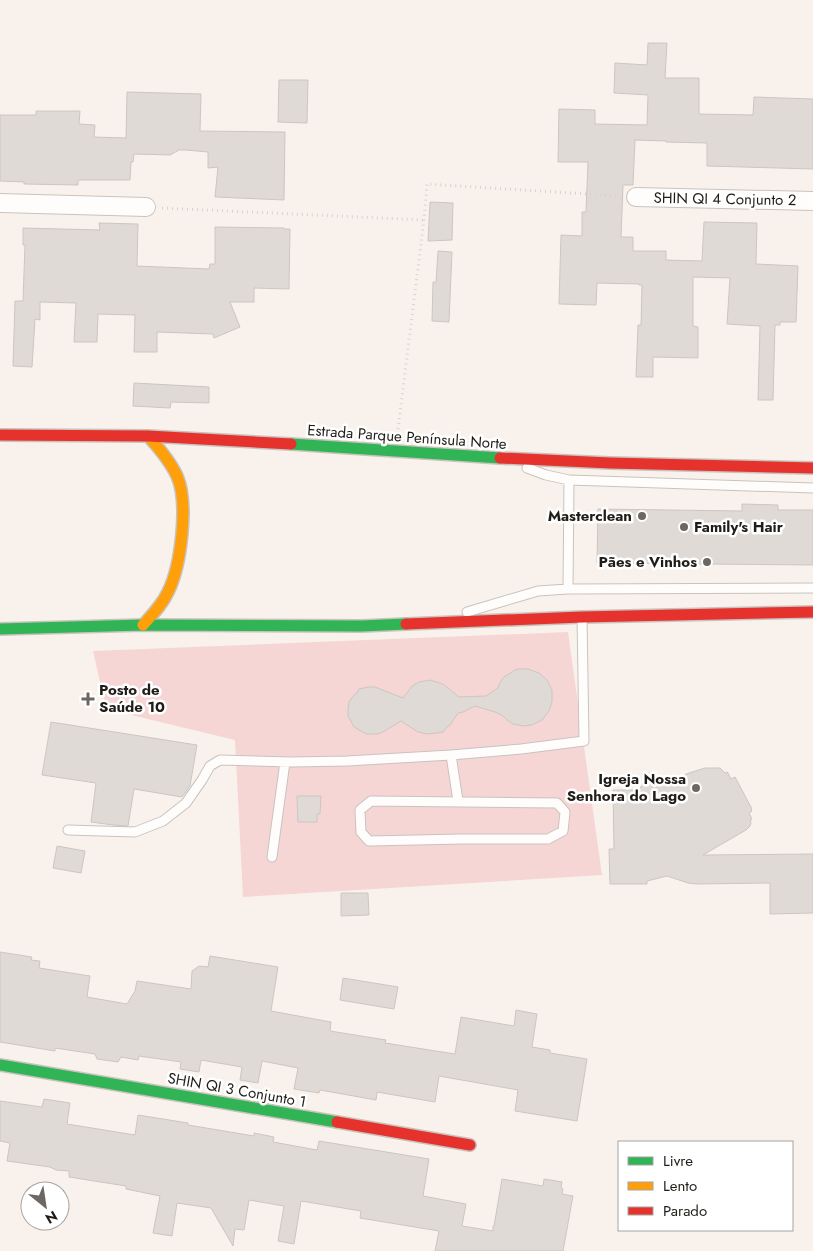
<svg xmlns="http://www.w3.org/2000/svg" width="813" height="1251" viewBox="0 0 813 1251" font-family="Jost,sans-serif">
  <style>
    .green { fill: #f5d6d4 }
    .building { fill: #e0dad6; stroke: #ccc6c2 }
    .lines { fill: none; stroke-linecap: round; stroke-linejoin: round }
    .lane-casing { stroke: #c9c3be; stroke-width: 11 }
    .street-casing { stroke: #c9c3be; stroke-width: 20 }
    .fast-casing { stroke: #c9c3be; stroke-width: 14 }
    .slow-casing { stroke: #c9c3be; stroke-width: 14 }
    .jam-casing { stroke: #c9c3be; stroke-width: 14 }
    .path { stroke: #d5d3d2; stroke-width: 3; stroke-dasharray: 1 4; stroke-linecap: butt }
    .lane { stroke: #fefdfc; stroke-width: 9 }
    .street { stroke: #fefdfc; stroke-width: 18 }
    .fast { stroke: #30b455; stroke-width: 11 }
    .slow { stroke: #ff9f0a; stroke-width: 11 }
    .jam { stroke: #e5322d; stroke-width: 11 }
    .poi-dot { fill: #6c6762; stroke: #fff; stroke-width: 2 }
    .labels { text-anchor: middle; stroke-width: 5; stroke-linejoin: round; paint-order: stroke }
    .street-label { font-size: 15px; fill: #201c18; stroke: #fff }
    .poi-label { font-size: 15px; font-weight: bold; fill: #201c18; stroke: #fff; text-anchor: end }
  </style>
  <rect width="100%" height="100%" fill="#f9f2ec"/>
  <!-- green -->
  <path class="green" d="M568 632 602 875 243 897 235 740 106 709 93 651Z"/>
  <!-- building -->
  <path class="building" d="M648 43H667L665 78H699V114L753 115 754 97 813 99V169L707 166V143L666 142V141L635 140 633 185H623L621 237H633V251H666V260L702 261 704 222 757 223 756 264 798 266 796 322H780V325H775L773 400H758L760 326 727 324 730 278 693 277V326L698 327V358L653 357V377H636L638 325H641L642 285H639V284L597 283 596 305 559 304 561 235 582 236V212H586L588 162H558L559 109 595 110V124L647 125 648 95 614 93 615 63 647 65Z
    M279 80H308L307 123 278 122Z
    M127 92 201 94 200 131 285 132 284 200 215 197 218 167 208 168V152L186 150H179L170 155 134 154 133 162H131L130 180H78V185L24 184V182L0 181V115H36V111H80L79 124 95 125 94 137 126 138Z
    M430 202 453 203 452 240 428 241Z
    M99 223 138 224 137 266 209 269 210 264H215V227L284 228V229H290L289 289 254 288V302H230L240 327 214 338 213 334 157 332V352H134L135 315 98 314 97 342H74L76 303 40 302V320L35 319 32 367 13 366 15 301H23L25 245H23V228L100 230Z
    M438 251 452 252 449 322 432 321 433 282H436Z
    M134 383 209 387V403L171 402 170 408 133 406Z
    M742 504 778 505V510H813V565L597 563 598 509 742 511Z
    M517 669H528L539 673 547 680 552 690V702L549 711 542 720 532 725 523 726 513 724 507 720 502 715 495 712 475 706 463 712 458 713 450 725 447 727 443 732 437 733 427 734 418 732 401 721 381 733 377 734H366L354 727 348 716V709L349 702 354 695 357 693 359 689 368 687H375L403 698 412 686 419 682 430 680 443 684 459 697 486 696 498 688 499 684 504 677Z
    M51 722 197 745 190 786 182 797 134 789 128 826 113 825 91 822 96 783 42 775Z
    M705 768H720L725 773 727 772 728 773 731 779 735 777 752 809 751 810 752 811 749 813 752 819 750 820 751 822 750 826 746 830 703 855 813 854V913L770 914V883L696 884 688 883 667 876 647 881V884H610L609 849H614L613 790H639L650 772 674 786 686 774Z
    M297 796H321L320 814H317V822H298Z
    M57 846 85 851 81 873 53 868Z
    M341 893H368L369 915 341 916Z
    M0 952 32 957 31 960 40 961 39 968 90 976 87 997 127 1004 135 991 137 981 191 989 192 971 199 966 208 967 210 956 278 967 271 1011 331 1022 330 1031 386 1040 385 1043 455 1054 461 1017 514 1026 516 1010 537 1014 532 1047 550 1050V1053L587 1059 577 1121 515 1111 518 1090 439 1076 435 1102 377 1092 376 1100 320 1090 319 1093 294 1089 298 1068 262 1061 258 1083 240 1080 242 1067 201 1060 199 1072 180 1069 181 1062 139 1056 138 1060 121 1057 118 1062 97 1059 95 1054 55 1048V1051L0 1042Z
    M343 978 398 987 394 1009 340 1000Z
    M44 1099 70 1103 67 1124 135 1135 138 1115 188 1123V1125L254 1136V1133L274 1137 273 1142 317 1150 319 1141 429 1159 423 1196 466 1204 462 1226 493 1231V1226H494L502 1179 543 1186 544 1179 562 1182 561 1188 563 1189 562 1194 573 1196 563 1251H435L439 1231 360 1218 361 1211 301 1201 294 1244 278 1241 284 1206 249 1200 244 1230 235 1229 233 1246 211 1208 177 1203 172 1236 153 1233 160 1196 126 1189V1186L69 1177V1171L56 1170 50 1167 7 1161 10 1143 0 1141V1101L42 1107Z"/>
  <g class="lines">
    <!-- lane casing -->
    <g class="lane-casing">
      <path id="lane" d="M527 468 546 475 569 480 813 488
        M568 589 569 480
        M467 612 538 591 568 589 813 588
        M451 755 458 801
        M371 801 557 803 565 812 563 831 548 839H462L369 841 361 832 360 810Z
        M68 830 135 832 163 821 186 803 202 780 210 766 220 760 292 762 347 761 451 755 521 749 584 741 582 617
        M272 857 285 762"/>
    </g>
    <!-- street casing -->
    <g class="street-casing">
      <path id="street" d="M636 197 813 201
        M0 203 146 207"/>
    </g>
    <!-- fast casing -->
    <g class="fast-casing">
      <path id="fast" d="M291 444 500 458
        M0 629 143 625 362 626 406 624
        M0 1065 337 1122"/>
    </g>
    <!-- slow casing -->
    <g class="slow-casing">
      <path id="slow" d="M143 625C153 614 162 605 168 592 181 566 189 503 177 476 170 461 159 448 148 436"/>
    </g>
    <!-- jam casing -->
    <g class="jam-casing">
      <path id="jam" d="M0 435 148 436 291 444
        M500 458 610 463 813 468
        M406 624 582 617 813 612
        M337 1122 470 1145"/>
    </g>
    <!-- path -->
    <path class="path" d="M162 208 424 220
      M398 429 424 220 427 184 619 196"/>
    <!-- lane -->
    <use href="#lane" class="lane"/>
    <!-- street -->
    <use href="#street" class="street"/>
    <!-- fast -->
    <use href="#fast" class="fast"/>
    <!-- slow -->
    <use href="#slow" class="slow"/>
    <!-- jam -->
    <use href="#jam" class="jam"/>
  </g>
  <!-- markers -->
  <g class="poi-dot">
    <circle cx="642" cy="516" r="5"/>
    <circle cx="684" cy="527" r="5"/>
    <circle cx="707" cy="562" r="5"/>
    <path d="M85.5 691.5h5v5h5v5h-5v5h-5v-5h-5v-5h5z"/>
    <circle cx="696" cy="788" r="5"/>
  </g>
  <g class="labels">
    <!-- street labels -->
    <g class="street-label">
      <text transform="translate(725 199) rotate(1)" y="5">SHIN QI 4 Conjunto 2</text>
      <text transform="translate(407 437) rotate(4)" y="5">Estrada Parque Península Norte</text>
      <text transform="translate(237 1090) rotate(10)" y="5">SHIN QI 3 Conjunto 1</text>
    </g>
    <!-- poi labels -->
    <g class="poi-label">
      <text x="632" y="521">Masterclean</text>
      <text x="694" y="532" text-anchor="start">Family's Hair</text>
      <text x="697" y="567">Pães e Vinhos</text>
      <text x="99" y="695" text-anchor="start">Posto de<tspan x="99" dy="17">Saúde 10</tspan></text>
      <text x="686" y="784">Igreja Nossa<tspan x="686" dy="17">Senhora do Lago</tspan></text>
    </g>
  </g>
  <!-- legend -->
  <rect x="618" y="1141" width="175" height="90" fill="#ffffff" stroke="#a6a4a3"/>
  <rect x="628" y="1157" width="25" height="8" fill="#30b455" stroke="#a6a4a3"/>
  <text x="663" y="1166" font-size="15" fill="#201c18">Livre</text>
  <rect x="628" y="1182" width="25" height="8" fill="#ff9f0a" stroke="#a6a4a3"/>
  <text x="663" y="1191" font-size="15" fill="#201c18">Lento</text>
  <rect x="628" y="1207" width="25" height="8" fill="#e5322d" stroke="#a6a4a3"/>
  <text x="663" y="1216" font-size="15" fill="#201c18">Parado</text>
  <!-- north arrow -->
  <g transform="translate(45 1206) rotate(150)"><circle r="24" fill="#ffffff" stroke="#a6a4a3"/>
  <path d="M0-4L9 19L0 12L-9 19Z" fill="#6c6762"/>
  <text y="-8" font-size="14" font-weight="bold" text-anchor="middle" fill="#201c18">N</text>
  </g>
</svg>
